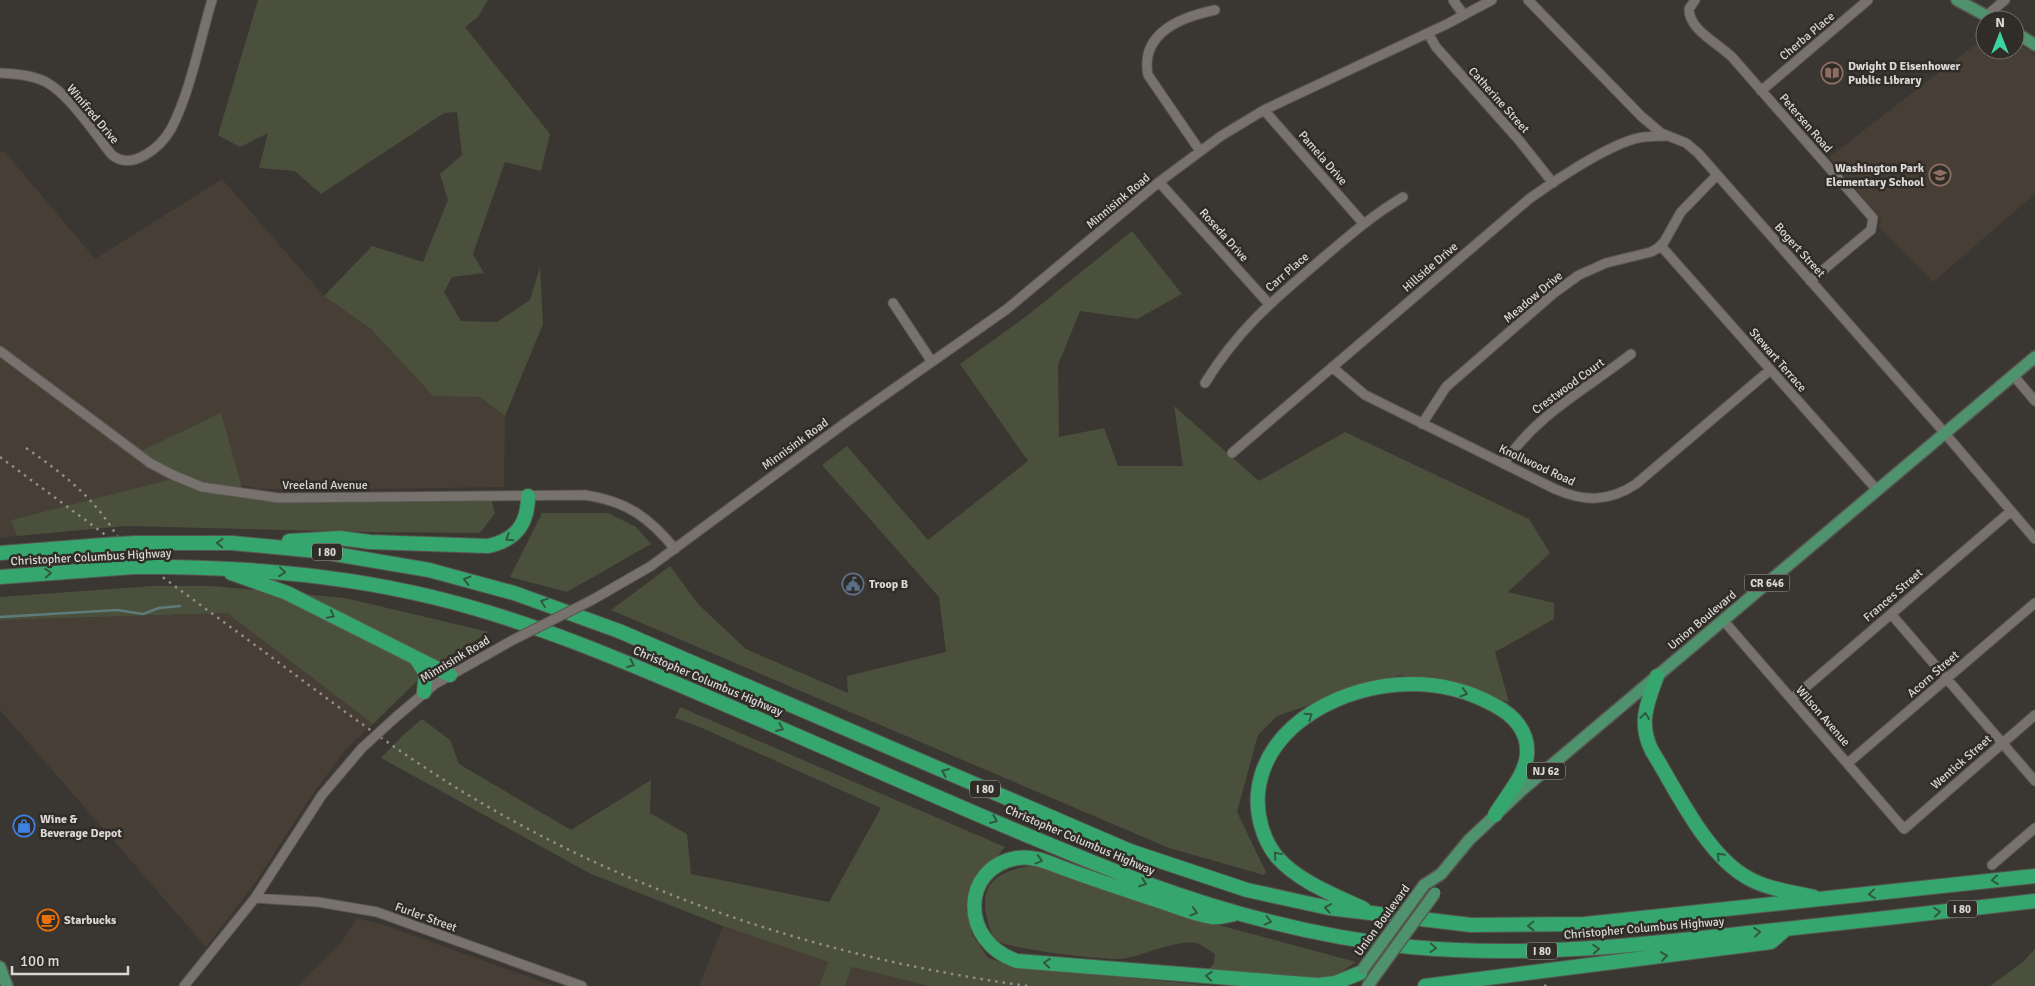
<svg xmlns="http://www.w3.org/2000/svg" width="2035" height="986" viewBox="0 0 2035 986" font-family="Signika,sans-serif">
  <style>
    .built { fill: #473f35 }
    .green { fill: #4b503d }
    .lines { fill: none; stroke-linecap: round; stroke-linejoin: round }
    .stream { stroke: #5d7b7a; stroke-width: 2.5 }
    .minor-casing { stroke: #585551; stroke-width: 11 }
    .major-casing { stroke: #585551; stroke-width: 14 }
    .highway-casing { stroke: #585551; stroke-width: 16 }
    .minor { stroke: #77726d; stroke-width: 9 }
    .major { stroke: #4f926e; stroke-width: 11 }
    .highway { stroke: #35a76e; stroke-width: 14 }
    .rail { stroke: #918d89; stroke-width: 2.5; stroke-dasharray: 2.5 5; stroke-linecap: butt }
    .minor-bridge-casing { stroke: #585551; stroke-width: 11; stroke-linecap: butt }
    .major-bridge-casing { stroke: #585551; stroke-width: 14; stroke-linecap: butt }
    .highway-bridge-casing { stroke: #585551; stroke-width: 16; stroke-linecap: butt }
    .minor-bridge { stroke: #77726d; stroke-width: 9 }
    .major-bridge { stroke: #4f926e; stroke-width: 11 }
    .highway-bridge { stroke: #35a76e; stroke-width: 14 }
    .oneway { stroke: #325740 }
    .labels { text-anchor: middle; stroke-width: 5; stroke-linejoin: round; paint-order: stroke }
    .shield { fill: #302c27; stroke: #a7a4a0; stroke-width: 1 }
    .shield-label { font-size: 11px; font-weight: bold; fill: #dad7d4 }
    .street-label { font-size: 12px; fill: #dad7d4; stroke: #302c27 }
    .poi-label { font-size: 12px; font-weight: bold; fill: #dad7d4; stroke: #302c27; text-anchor: start }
  </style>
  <rect width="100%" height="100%" fill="#3a3631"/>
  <!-- built -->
  <path class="built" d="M1985 42V50H2015V42L2035 55V194L1933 282 1879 227 1881 219 1829 157 1976 44Z
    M0 152H5L95 259 222 179 324 296 371 329 432 395 480 397 505 416 504 487 316 490 259 489 194 475 11 520 17 536 0 538Z
    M227 613 373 724 347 748 312 795 255 883 206 947 0 710V620Z
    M357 918 384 925 554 986H297L341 943Z
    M723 926 828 962 819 986H699Z
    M852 967 929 986H845Z"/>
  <!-- green -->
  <path class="green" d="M258 0H488L478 17 465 27 550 134 541 171 505 162 473 254 484 273 452 277 444 292 461 321 497 322 530 300 540 267 543 324 505 416 480 397 433 396 371 329 324 296 372 246 423 262 448 200 440 174 462 155 457 112 444 113 321 194 295 171 259 168 268 133 240 147 218 135Z
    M1132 231 1182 294 1137 319 1080 311 1058 365 1059 437 1104 428 1118 466H1183L1174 406 1259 481 1345 432 1529 519 1550 553 1508 592 1554 603V619L1495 652 1509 702 1400 675 1277 716 1258 735 1237 812 1266 872 1264 875 1169 848 611 610 670 566 699 605 746 649 848 693 847 676 946 652 939 597 822 465 847 446 928 540 1028 461 960 364 1028 315Z
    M221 413 244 495H490L495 513 480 533 370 532 126 526 17 536 11 520 177 478 137 453Z
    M542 513H608L636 527 651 544 567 592 510 577Z
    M152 586H212L345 598 489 632 446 658 415 683 373 724 227 613 0 620V597Z
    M680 707 1005 847 974 883 966 908 972 934 988 958 1015 967 1214 986H929L852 967 845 986H819L828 962 723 926 591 874 381 758 403 735 422 719 450 740 459 764 571 830 651 780 650 813 687 834 691 874 829 902 881 808 702 728 675 718Z
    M1037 865 1189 917 1356 962 1335 976 1317 978 1209 969 1214 963 1215 954C1210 951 1204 946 1199 944 1182 937 1140 957 1121 959 1106 960 1008 949 998 941 990 934 988 923 986 914 979 877 1007 869 1037 865Z
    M2035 949V986H1990L2023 962Z"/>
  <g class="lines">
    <!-- stream -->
    <path class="stream" d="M0 617 117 610 143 614 159 608 180 606"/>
    <!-- minor casing -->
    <g class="minor-casing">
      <path id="minor" d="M1453 0 1464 15
        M1528 0 1641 116 1661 133 1686 143 1698 153 1936 423 2035 539
        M1695 0 1689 9C1689 30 1718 43 1732 57L1873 218 1871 230 1810 281
        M1986 16 2005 0
        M1428 33 1436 47 1518 139 1553 183
        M0 73C16 74 32 75 46 82 71 96 94 133 112 155 132 171 160 148 171 129 190 93 200 40 212 0
        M1761 91 1868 0
        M1264 110 1363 223
        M1200 151 1148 75C1140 33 1181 17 1215 10
        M1159 182 1269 304
        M1661 246 1877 490
        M893 303 932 362
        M0 351 150 463 173 475 202 487 279 498 585 495C626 501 649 517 675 549
        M1332 367 1365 395 1555 489C1584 502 1609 502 1636 484L1770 370
        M2013 375 2035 401
        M1205 383C1238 330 1270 303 1317 263 1345 239 1371 216 1403 197
        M1422 424 1446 387 1554 293 1579 275 1606 263 1651 252 1658 248 1664 242 1681 212 1717 175
        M1232 453 1529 199C1555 180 1604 148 1634 139 1644 136 1655 136 1665 136
        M1504 464C1535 415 1587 389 1631 354
        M592 600 651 566 845 423 1007 309 1159 182 1221 136 1264 110 1447 24 1492 0
        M1891 614 2035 781
        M1723 620 1904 829 2035 715
        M1792 699 2011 511
        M396 717 435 684 511 641
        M1848 763 2035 603
        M1992 865 2035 828
        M255 898 318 902 377 912 582 986
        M184 986 255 898 322 795 362 748"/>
    </g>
    <!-- major casing -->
    <g class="major-casing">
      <path id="major" d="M1957 0 1994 20
        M2015 32 2035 45
        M1424 885 1441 874 1469 840 1522 790 2035 357
        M0 967 7 986
        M1368 986 1374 977"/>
    </g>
    <!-- highway casing -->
    <g class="highway-casing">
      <path id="highway" d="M289 541 340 538 370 542 488 546C516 540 528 524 528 496
        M136 543H232L317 551 429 570 514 593 619 631 1130 851 1247 890 1329 908 1471 925 1585 924 2035 876
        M0 553 103 545
        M168 567C257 568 346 576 432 597 536 622 633 665 731 707 869 766 1007 830 1148 884 1233 915 1321 938 1411 947 1527 958 1642 945 1757 932 1850 922 1942 912 2035 901
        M231 573 287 593 450 675
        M0 577 133 567
        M417 660 426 674 424 692
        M1657 676C1647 703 1638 724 1652 751 1677 791 1706 855 1748 878 1767 889 1793 892 1814 897
        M1364 909C1335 895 1299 882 1277 857 1263 840 1256 815 1258 793 1265 722 1347 684 1411 684 1439 684 1469 691 1494 705 1514 715 1529 732 1527 755 1525 776 1505 797 1495 815
        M1234 914C1228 915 1219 918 1212 917 1198 915 1182 909 1168 904 1135 893 1101 882 1068 870 1051 864 1035 855 1017 858 960 868 960 942 1017 961L1318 985 1335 983 1360 973
        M1425 986 1771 942 1786 929"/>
    </g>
    <!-- minor -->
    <use href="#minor" class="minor"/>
    <!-- major -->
    <use href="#major" class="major"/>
    <!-- highway -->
    <use href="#highway" class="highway"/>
    <!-- rail -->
    <path class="rail" d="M26 448C68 477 97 500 123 546
      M0 457C88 522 177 588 266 653 341 709 417 767 499 813 662 905 843 961 1028 986
      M1544 986 1549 985"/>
    <!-- minor-bridge casing -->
    <g class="minor-bridge-casing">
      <path id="minor-bridge" d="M511 641 592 600
        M362 748 396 717"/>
    </g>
    <!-- major-bridge casing -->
    <g class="major-bridge-casing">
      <path id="major-bridge" d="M1363 969 1424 885
        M1374 977 1435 893"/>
    </g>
    <!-- highway-bridge casing -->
    <g class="highway-bridge-casing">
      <path id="highway-bridge" d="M103 545 136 543
        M133 567H168"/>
    </g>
    <!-- minor-bridge -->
    <use href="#minor-bridge" class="minor-bridge"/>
    <!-- major-bridge -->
    <use href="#major-bridge" class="major-bridge"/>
    <!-- highway-bridge -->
    <use href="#highway-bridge" class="highway-bridge"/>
  </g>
  <!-- one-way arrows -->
  <defs><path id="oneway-chevron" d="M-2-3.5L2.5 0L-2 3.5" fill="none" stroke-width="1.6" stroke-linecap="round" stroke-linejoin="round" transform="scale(1.25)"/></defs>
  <g class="oneway">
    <use href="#oneway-chevron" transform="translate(509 538) rotate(147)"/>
    <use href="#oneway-chevron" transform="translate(220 543) rotate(-178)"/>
    <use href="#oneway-chevron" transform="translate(282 572) rotate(6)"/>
    <use href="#oneway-chevron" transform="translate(48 573) rotate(-5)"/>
    <use href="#oneway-chevron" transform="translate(467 580) rotate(-165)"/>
    <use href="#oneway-chevron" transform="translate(544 602) rotate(-161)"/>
    <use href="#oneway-chevron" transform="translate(331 615) rotate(27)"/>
    <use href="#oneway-chevron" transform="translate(631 664) rotate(23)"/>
    <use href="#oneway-chevron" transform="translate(1464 693) rotate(17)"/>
    <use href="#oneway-chevron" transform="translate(1309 716) rotate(-34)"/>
    <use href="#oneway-chevron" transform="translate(1645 716) rotate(-83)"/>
    <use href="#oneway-chevron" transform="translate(780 728) rotate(23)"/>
    <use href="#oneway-chevron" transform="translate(945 772) rotate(-157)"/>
    <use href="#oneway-chevron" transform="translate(994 820) rotate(23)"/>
    <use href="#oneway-chevron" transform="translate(1277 855) rotate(-130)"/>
    <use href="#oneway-chevron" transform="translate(1720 856) rotate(-133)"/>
    <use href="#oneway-chevron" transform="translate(1039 860) rotate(15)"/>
    <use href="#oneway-chevron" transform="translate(1995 880) rotate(174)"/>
    <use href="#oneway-chevron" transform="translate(1143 883) rotate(21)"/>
    <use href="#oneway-chevron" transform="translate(1872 894) rotate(174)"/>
    <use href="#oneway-chevron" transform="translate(1328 908) rotate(-170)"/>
    <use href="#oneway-chevron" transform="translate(1194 912) rotate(17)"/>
    <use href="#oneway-chevron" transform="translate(1937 912) rotate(-6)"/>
    <use href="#oneway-chevron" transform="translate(1268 921) rotate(14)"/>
    <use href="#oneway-chevron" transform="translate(1531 926) rotate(179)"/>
    <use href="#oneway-chevron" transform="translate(1757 932) rotate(-6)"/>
    <use href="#oneway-chevron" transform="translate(1433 948) rotate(4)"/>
    <use href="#oneway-chevron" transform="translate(1596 949) rotate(-4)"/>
    <use href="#oneway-chevron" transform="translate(1664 956) rotate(-8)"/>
    <use href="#oneway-chevron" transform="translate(1047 963) rotate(-175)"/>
    <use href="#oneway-chevron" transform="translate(1209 976) rotate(-175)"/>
  </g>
  <!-- icons -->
  <defs>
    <g id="library-ring" transform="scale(1.125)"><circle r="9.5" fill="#302c27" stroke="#8d6e63" stroke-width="1.5"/><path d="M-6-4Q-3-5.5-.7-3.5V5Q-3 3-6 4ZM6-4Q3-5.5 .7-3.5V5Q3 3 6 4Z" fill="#8d6e63"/></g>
    <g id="school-ring" transform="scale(1.125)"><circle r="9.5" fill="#302c27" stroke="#8d6e63" stroke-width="1.5"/><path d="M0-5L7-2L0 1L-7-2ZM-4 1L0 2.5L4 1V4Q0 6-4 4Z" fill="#8d6e63"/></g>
    <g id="civic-ring" transform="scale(1.125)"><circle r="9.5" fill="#302c27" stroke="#5c6f8a" stroke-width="1.5"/><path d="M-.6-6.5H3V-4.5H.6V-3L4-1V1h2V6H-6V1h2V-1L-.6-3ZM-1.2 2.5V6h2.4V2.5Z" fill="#5c6f8a"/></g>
    <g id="shop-ring" transform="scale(1.125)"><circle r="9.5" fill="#302c27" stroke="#3f7fe0" stroke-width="1.5"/><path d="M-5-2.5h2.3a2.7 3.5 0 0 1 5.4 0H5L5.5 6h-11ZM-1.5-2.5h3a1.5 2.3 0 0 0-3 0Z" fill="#3f7fe0"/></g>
    <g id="cafe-ring" transform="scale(1.125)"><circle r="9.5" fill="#302c27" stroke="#e8710a" stroke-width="1.5"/><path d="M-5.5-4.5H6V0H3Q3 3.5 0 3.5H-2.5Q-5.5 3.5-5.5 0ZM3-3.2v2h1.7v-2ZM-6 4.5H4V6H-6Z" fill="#e8710a"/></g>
  </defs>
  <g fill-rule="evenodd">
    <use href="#library-ring" x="1832" y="73"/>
    <use href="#school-ring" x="1940" y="175"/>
    <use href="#civic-ring" x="853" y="584"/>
    <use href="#shop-ring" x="24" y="826"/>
    <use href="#cafe-ring" x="48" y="920"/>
  </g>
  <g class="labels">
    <!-- shield labels -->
    <g class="shield">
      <rect x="312" y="543.5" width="30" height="17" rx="4"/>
      <rect x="1744.5" y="574.5" width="45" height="17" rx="4"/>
      <rect x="1527" y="762.5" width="38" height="17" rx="4"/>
      <rect x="970" y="780.5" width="30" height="17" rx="4"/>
      <rect x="1947" y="900.5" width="30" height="17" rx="4"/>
      <rect x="1527" y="942.5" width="30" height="17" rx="4"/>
    </g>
    <g class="shield-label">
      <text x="327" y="556">I 80</text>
      <text x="1767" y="587">CR 646</text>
      <text x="1546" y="775">NJ 62</text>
      <text x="985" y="793">I 80</text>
      <text x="1962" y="913">I 80</text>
      <text x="1542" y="955">I 80</text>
    </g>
    <!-- street labels -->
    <g class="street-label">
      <text transform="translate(1807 36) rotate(-40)" y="4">Cherba Place</text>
      <text transform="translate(1499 100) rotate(48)" y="4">Catherine Street</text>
      <text transform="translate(93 114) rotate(50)" y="4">Winifred Drive</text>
      <text transform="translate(1806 123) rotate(49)" y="4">Petersen Road</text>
      <text transform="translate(1323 158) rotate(49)" y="4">Pamela Drive</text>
      <text transform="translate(1118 201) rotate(-40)" y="4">Minnisink Road</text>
      <text transform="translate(1224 235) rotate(48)" y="4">Roseda Drive</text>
      <text transform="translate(1800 250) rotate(48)" y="4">Bogert Street</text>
      <text transform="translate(1430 267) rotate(-41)" y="4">Hillside Drive</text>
      <text transform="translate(1287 272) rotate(-41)" y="4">Carr Place</text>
      <text transform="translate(1533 297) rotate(-40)" y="4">Meadow Drive</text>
      <text transform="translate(1778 360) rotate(49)" y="4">Stewart Terrace</text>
      <text transform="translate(1568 386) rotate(-36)" y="4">Crestwood Court</text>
      <text transform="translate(795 444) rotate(-36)" y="4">Minnisink Road</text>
      <text transform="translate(1537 465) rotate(25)" y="4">Knollwood Road</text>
      <text x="325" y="489">Vreeland Avenue</text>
      <text transform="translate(91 557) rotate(-3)" y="4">Christopher Columbus Highway</text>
      <text transform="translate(1893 595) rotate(-41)" y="4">Frances Street</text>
      <text transform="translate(1702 620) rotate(-40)" y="4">Union Boulevard</text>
      <text transform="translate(455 659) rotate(-31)" y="4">Minnisink Road</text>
      <text transform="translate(1933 674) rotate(-41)" y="4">Acorn Street</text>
      <text transform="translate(708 681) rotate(23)" y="4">Christopher Columbus Highway</text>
      <text transform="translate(1823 716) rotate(49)" y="4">Wilson Avenue</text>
      <text transform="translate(1961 762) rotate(-41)" y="4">Wentick Street</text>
      <text transform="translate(1080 840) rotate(23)" y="4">Christopher Columbus Highway</text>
      <text transform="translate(426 917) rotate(20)" y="4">Furler Street</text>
      <text transform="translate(1382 920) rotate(-54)" y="4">Union Boulevard</text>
      <text transform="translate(1644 928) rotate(-5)" y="4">Christopher Columbus Highway</text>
    </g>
    <!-- poi labels -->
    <g class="poi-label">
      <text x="1848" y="70">Dwight D Eisenhower<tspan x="1848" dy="14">Public Library</tspan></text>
      <text x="1924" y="172" text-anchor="end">Washington Park<tspan x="1924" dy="14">Elementary School</tspan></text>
      <text x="869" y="588">Troop B</text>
      <text x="40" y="823">Wine &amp;<tspan x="40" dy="14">Beverage Depot</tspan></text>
      <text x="64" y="924">Starbucks</text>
    </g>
  </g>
  <!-- north arrow -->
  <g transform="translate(2000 35)"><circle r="24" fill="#302c27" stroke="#74706c"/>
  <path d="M0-4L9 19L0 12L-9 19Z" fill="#3cd4a3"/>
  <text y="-8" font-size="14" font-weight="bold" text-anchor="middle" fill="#dad7d4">N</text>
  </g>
  <!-- scale -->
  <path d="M12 966v8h116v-8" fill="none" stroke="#dad7d4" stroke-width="2.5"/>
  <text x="20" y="966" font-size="15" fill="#dad7d4" stroke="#302c27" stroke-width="4" paint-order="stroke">100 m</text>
</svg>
